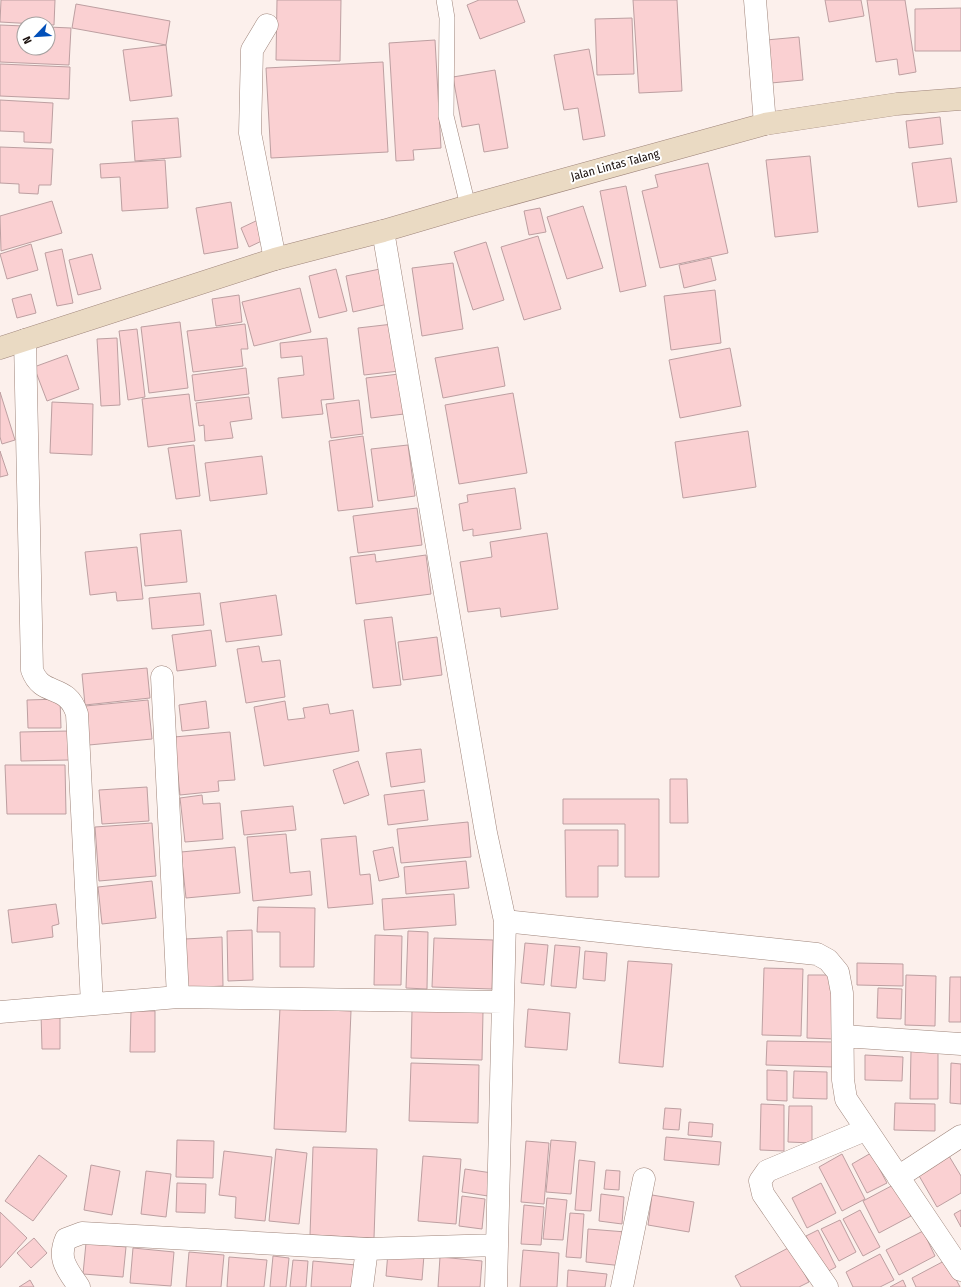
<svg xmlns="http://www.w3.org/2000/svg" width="961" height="1287" viewBox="0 0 961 1287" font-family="'Fira Sans Condensed',sans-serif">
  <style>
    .building { fill: #fad0d2; stroke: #bd9fa1 }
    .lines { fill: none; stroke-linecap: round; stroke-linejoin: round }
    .lane-casing { stroke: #9f857b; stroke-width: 16 }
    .street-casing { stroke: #9f857b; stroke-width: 23 }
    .secondary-casing { stroke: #9f857b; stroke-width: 23 }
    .lane { stroke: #fff; stroke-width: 15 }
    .street { stroke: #fff; stroke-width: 22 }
    .secondary { stroke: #eadac3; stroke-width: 22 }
    .labels { text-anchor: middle; stroke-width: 4; stroke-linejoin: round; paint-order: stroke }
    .street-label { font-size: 12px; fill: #1c120f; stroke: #fff }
  </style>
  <rect width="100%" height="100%" fill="#fcf0ec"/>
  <!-- building -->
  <path class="building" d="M1 0H55L54 25 0 22Z
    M277 0H341L340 61 276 60Z
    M479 0H517L525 22 480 39 467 5Z
    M633 0H677L682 91 639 93Z
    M825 0H861L864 16 829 22Z
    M867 0H905L916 72 899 75 897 59 876 62Z
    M76 4 170 21 166 45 72 28Z
    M961 8V51H915V9Z
    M632 18 634 74 597 75 595 19Z
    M0 25 24 26V48H48V27L71 28 69 65 0 62Z
    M799 37 803 80 771 83 766 40Z
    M435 40 441 148 413 150 414 160 396 161 389 43Z
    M166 45 172 96 130 101 123 50Z
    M589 49 605 136 583 140 578 108 564 110 554 55Z
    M383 62 388 152 271 158 266 68Z
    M0 64 70 67 69 99 0 96Z
    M495 70 508 148 484 152 479 124 462 127 453 77Z
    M0 100 53 103 51 143 24 142V132L0 131Z
    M940 117 943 144 909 148 906 121Z
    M178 118 181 157 135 161 132 121Z
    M0 147 53 149 51 185H39L38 194 19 193V184L0 183Z
    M810 156 818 232 775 237 766 160Z
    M951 158 957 202 918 207 912 163Z
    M165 160 168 208 122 211 120 177 101 178 100 164Z
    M708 163 728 253 660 268 642 191 658 187 655 175Z
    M626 186 646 286 620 292 600 191Z
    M52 201 62 233 1 251 0 216Z
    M231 202 238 248 204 254 196 208Z
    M583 206 603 268 567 279 547 217Z
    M540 208 546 232 529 235 524 211Z
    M258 220 266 239 249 247 241 228Z
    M538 236 561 309 524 320 501 247Z
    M486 242 504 300 473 310 454 252Z
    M31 244 38 270 7 279 0 254Z
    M62 249 73 303 57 306 45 253Z
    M92 254 101 289 78 295 69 260Z
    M711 258 716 280 684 288 679 265Z
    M453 263 463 329 422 336 412 268Z
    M336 269 347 311 319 318 309 276Z
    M380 269 388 304 353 312 346 276Z
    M300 288 311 332 254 346 242 302Z
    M715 290 721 343 671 350 664 296Z
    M31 294 36 313 17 318 12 299Z
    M239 295 242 322 216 326 212 299Z
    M180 322 188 388 149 393 141 327Z
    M245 324 248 349H241L243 366 193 372 187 331Z
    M393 324 399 371 364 375 358 328Z
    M137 329 145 397 128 400 119 331Z
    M117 338 120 405 101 406 97 339Z
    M327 338 334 399 321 400 323 414 282 418 278 378 304 375 302 356 281 358 280 343Z
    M498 347 505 386 443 398 435 358Z
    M730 348 741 406 680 418 669 360Z
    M67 355 79 389 47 401 34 367Z
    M246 368 249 394 195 401 192 375Z
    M399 374 404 414 371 418 366 378Z
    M0 392 15 440 2 444 0 437Z
    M513 393 527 473 459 484 445 405Z
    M189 394 195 441 148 447 142 399Z
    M249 397 252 419 230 422 233 438 205 441 204 425 199 426 196 403Z
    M359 400 363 434 331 438 326 404Z
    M52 402 93 404 92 455 50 453Z
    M748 431 756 487 683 498 675 442Z
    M363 436 373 507 338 511 329 441Z
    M194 445 200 496 176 499 168 448Z
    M408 445 415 496 378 501 371 449Z
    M0 451 8 475 0 477Z
    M262 456 267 494 210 501 205 463Z
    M515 488 521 529 473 536V529L463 531 459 504 468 502 467 495Z
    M417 508 422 545 358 553 353 516Z
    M181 530 187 582 145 586 140 534Z
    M547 533 558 609 501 617 500 608 468 612 460 562 492 557 490 542Z
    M137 547 143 599 117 601 116 592 90 595 85 552Z
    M375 554 376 562 426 555 431 594 356 604 350 557Z
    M200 593 204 625 152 629 149 598Z
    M276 595 282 635 226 642 220 603Z
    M392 617 401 685 373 688 364 620Z
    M211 630 216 666 177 671 172 635Z
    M437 637 442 675 403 680 398 642Z
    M259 646 262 662 280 660 285 697 246 703 237 649Z
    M147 668 150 698 85 705 82 674Z
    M60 699 61 728H28L27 700Z
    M148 700 152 739 89 745 85 706Z
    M206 701 209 728 182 731 179 705Z
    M285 701 288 720 305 718 303 708 328 704 330 714 353 710 359 751 264 766 254 707Z
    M69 731V760L21 761 20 732Z
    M230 732 235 780 218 781 219 791 180 795 174 737Z
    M421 749 425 782 391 787 386 753Z
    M358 761 369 795 344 804 333 770Z
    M5 765H65L66 814H7Z
    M670 779H687L688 823H670Z
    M147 787 149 821 102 824 99 790Z
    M424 790 428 820 388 825 384 795Z
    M202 795 203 804 220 803 223 839 185 842 180 798Z
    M563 799H659V877H625V824H563Z
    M293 806 296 830 244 835 241 811Z
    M468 822 471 857 401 863 397 829Z
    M152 823 156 876 99 881 95 827Z
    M565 830H618V866H598V897H566Z
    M286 834 290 873 310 871 312 895 253 901 247 837Z
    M356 836 360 875 370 874 373 904 328 908 321 839Z
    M235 847 240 893 186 898 181 852Z
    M393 847 399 877 379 881 373 851Z
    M466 861 469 888 406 894 404 867Z
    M152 881 156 918 102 924 98 887Z
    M454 894 456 925 384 930 382 899Z
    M56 904 59 924 52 926 53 937 12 943 8 910Z
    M258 907 315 908 314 967H280V932H257Z
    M252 930 253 980 228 981 227 931Z
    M408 931 428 932 427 989 406 988Z
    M375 935 402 936 401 985H374Z
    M222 937 223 986 187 988 185 939Z
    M434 938 493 940 492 989 432 987Z
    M525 943 548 945 544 985 521 983Z
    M555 945 580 947 576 988 551 986Z
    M585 951 607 953 605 981 583 979Z
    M628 961 672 964 663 1067 619 1063Z
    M857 963 903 964V986L857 985Z
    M764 968 803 969 801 1036 762 1035Z
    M808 975H835L834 1039 807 1038Z
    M906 975 936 976 935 1026 905 1025Z
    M950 977H961V1022H949Z
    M878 988 902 989 901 1019 877 1018Z
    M280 1008 351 1011 346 1132 274 1129Z
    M528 1009 570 1013 567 1050 525 1047Z
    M412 1010 483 1012 482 1060 411 1058Z
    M131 1011H155V1052H130Z
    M60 1012V1049H42L41 1013Z
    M767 1041 834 1042V1067L766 1065Z
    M911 1051 938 1052V1099H910Z
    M865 1055 903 1057 902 1081 865 1080Z
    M411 1063 479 1065 478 1123 409 1121Z
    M951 1063 961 1064V1104L950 1103Z
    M767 1070 787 1071V1101L767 1100Z
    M794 1071 827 1072V1099L793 1098Z
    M895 1103 935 1104V1131L894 1130Z
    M761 1104 784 1105V1151L760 1150Z
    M789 1106H812V1143L788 1142Z
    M665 1108 681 1109 679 1130 663 1129Z
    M689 1122 713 1124 712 1137 688 1135Z
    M666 1137 721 1142 719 1165 664 1160Z
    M177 1140 214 1141 213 1178 176 1177Z
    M551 1140 576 1142 571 1194 546 1192Z
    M526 1141 549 1143 544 1204 521 1202Z
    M313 1147 377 1149 374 1238 310 1235Z
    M276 1149 307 1153 299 1224 269 1221Z
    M224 1151 272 1157 265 1221 235 1218 236 1197 219 1195Z
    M871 1153 887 1183 867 1193 852 1164Z
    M842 1154 865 1199 842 1211 819 1167Z
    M39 1155 67 1176 33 1221 5 1201Z
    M423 1156 461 1159 456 1224 418 1221Z
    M949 1156 961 1176V1193L937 1207 918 1174Z
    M579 1160 595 1162 591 1211 575 1210Z
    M91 1165 120 1171 112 1215 84 1210Z
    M465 1169 492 1173 488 1196 462 1192Z
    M606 1170 620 1171 619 1190 604 1189Z
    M146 1171 171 1174 166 1217 141 1214Z
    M177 1183 206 1184 205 1213 176 1212Z
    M821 1183 836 1213 807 1228 792 1198Z
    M895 1184 911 1216 879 1233 863 1201Z
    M601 1194 624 1197 622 1224 599 1221Z
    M652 1195 694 1202 689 1232 648 1225Z
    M462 1196 485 1199 482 1229 459 1226Z
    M547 1198 567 1200 563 1240 543 1239Z
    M524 1205 544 1207 541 1245 521 1244Z
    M860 1210 880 1247 863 1256 843 1219Z
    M961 1210V1227L954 1214Z
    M0 1212 27 1238 0 1268Z
    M570 1213 584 1214 581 1258 566 1257Z
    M840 1220 856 1252 839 1261 821 1229Z
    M588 1229 626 1232 623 1266 586 1262Z
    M818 1230 836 1267 825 1273 806 1236Z
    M923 1231 935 1256 899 1275 886 1250Z
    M34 1238 47 1253 31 1268 17 1253Z
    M86 1243 126 1247 123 1277 83 1274Z
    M790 1247 809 1282 799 1287H741L735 1276Z
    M133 1248 174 1252 171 1286 130 1283Z
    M523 1250 559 1253 557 1287H520Z
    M189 1252 224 1255 221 1287H186Z
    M388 1252 424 1255 422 1280 386 1276Z
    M880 1254 894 1280 880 1287H853L846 1272Z
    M273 1256 289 1258 286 1287H270Z
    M229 1257 267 1260 264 1287H227Z
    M440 1257 482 1261 480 1287H438Z
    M293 1260 308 1261 306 1287H290Z
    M946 1260 960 1287H916L912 1278Z
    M313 1261 356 1265 354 1287H311Z
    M568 1270 607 1274 605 1287H567Z
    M30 1280 34 1287H19Z
    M903 1280 906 1287H890Z"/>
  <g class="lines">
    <!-- lane casing -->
    <g class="lane-casing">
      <path id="lane" d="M444 0 447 18 446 116 468 206"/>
    </g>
    <!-- street casing -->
    <g class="street-casing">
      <path id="street" d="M755 0 765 124
        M267 25 252 50 250 133 275 259
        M383 231 486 833 505 921 496 1287
        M25 340 32 670C42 698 67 682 77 714L92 1004
        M162 677 178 997
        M505 921 817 954 828 960 838 972 842 993 843 1080 846 1099 961 1270
        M0 1012 178 997 503 1002
        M843 1036 961 1044
        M898 1177 961 1136
        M79 1287C68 1270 57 1260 66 1239L82 1233 367 1249 497 1245
        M362 1287 367 1249
        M622 1287 644 1179
        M827 1287 763 1194 760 1181 767 1171 865 1130"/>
    </g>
    <!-- secondary casing -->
    <g class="secondary-casing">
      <path id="secondary" d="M0 348 275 259 383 231 468 206 765 124 897 104 961 99"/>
    </g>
    <!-- lane -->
    <use href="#lane" class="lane"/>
    <!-- street -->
    <use href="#street" class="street"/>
    <!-- secondary -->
    <use href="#secondary" class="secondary"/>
  </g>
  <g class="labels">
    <!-- street labels -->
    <g class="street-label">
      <text transform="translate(615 165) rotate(-15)" y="4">Jalan Lintas Talang</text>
    </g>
  </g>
  <!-- north arrow -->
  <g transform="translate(36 36) rotate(245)"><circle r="19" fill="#ffffff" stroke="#a4a09f"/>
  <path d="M0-3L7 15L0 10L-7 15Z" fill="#0250ba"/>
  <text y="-6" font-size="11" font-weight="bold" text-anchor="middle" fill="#1c120f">N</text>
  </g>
</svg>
